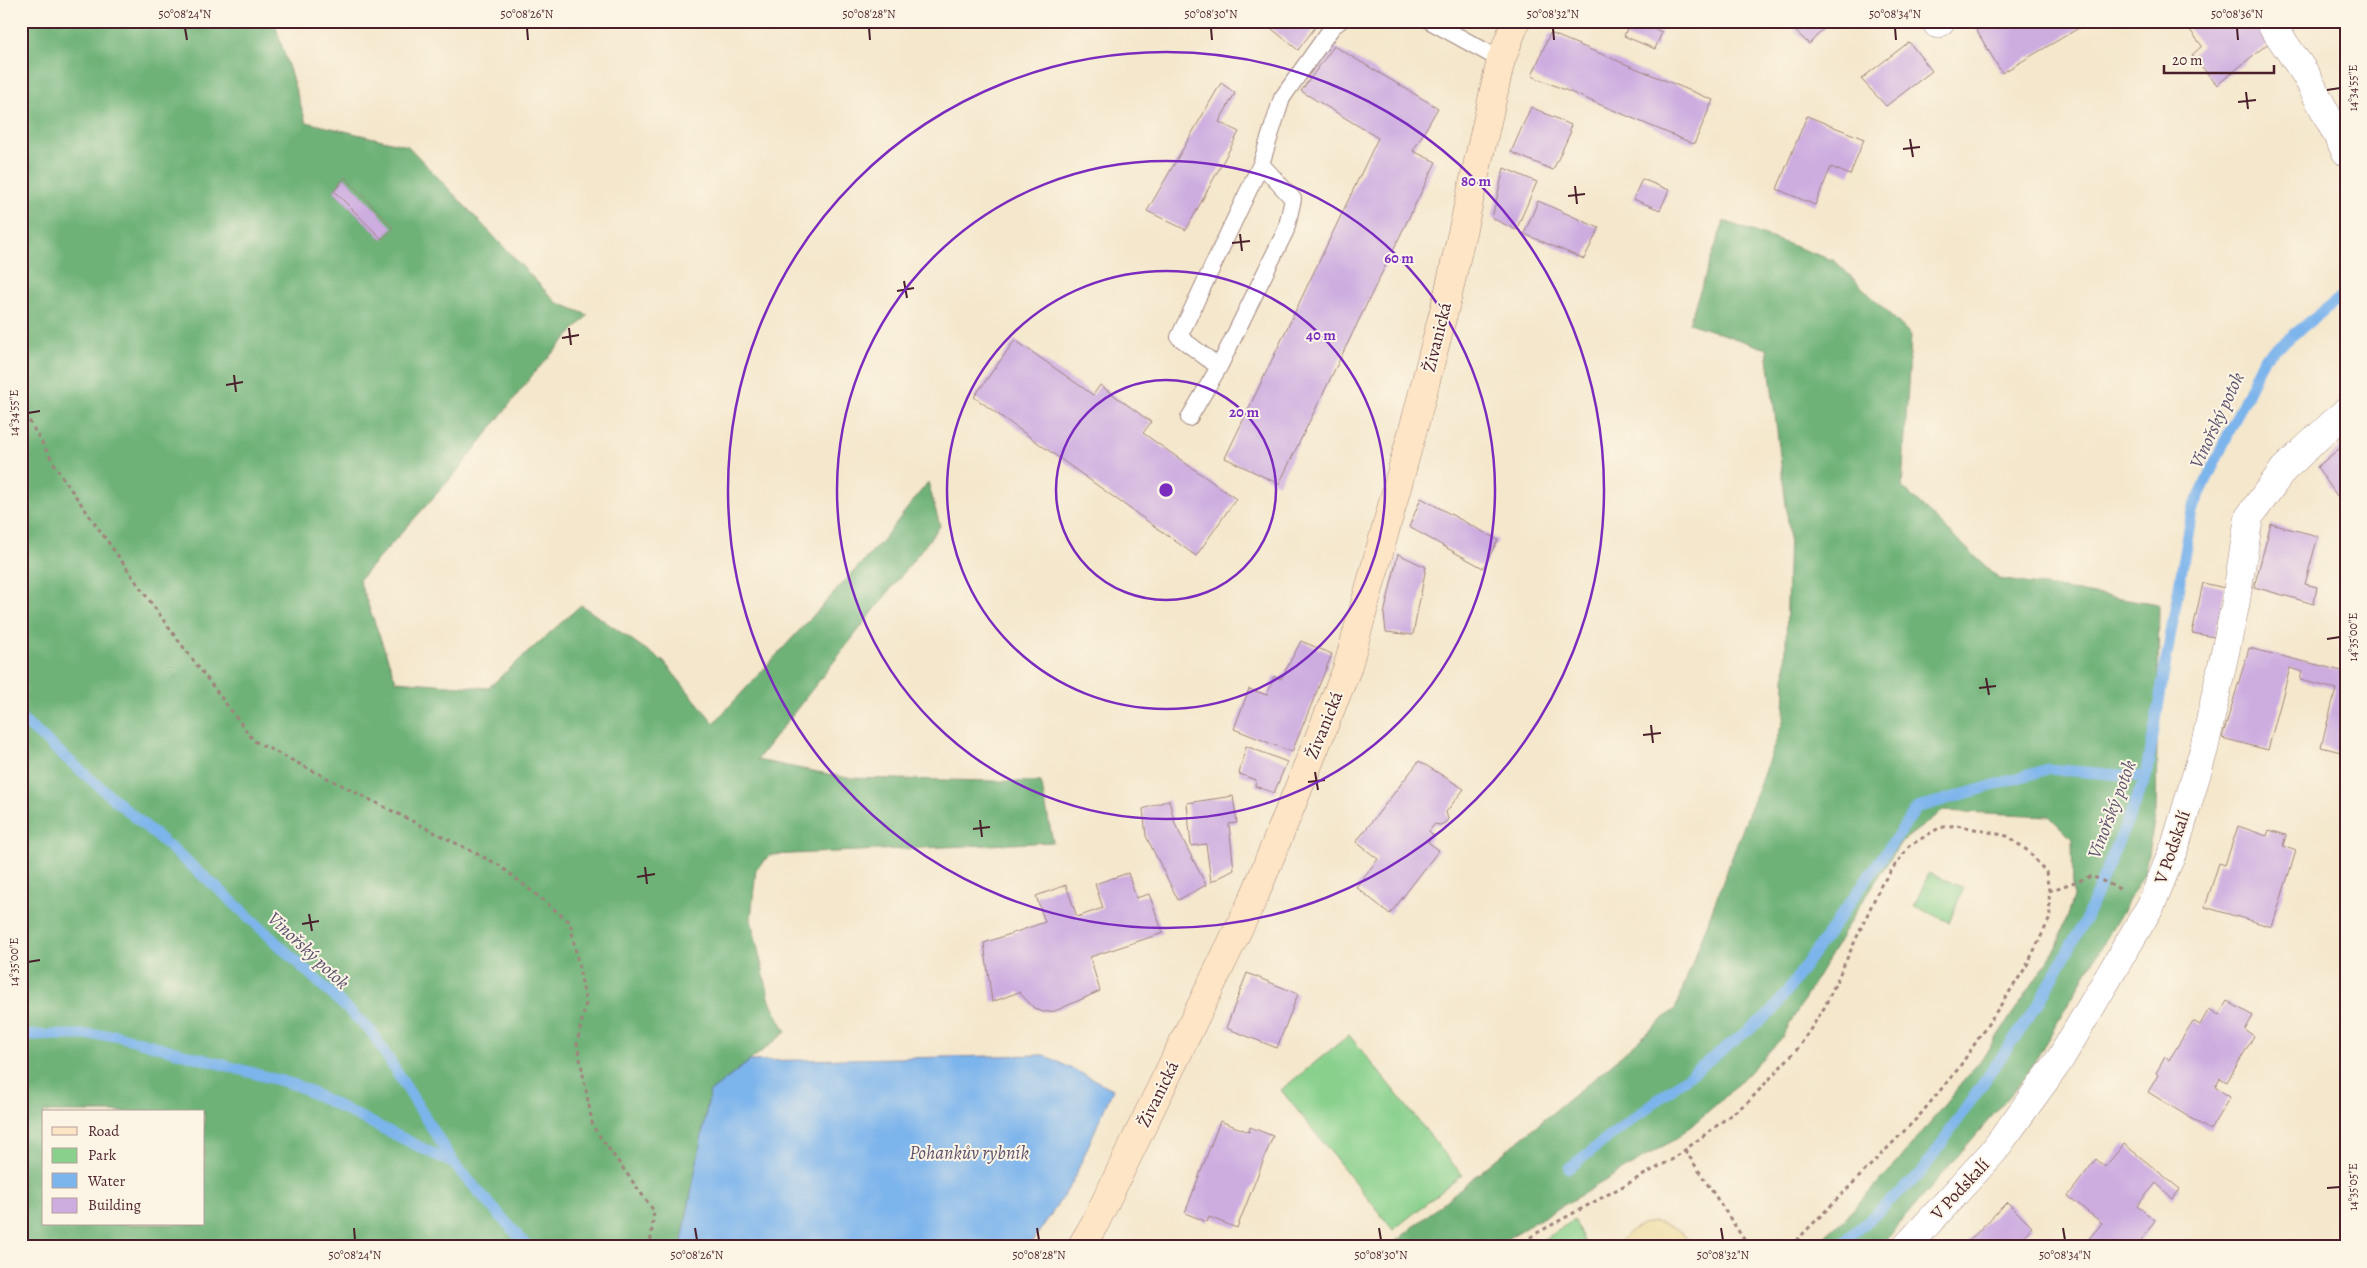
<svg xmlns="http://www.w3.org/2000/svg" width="2367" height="1268" viewBox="0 0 2367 1268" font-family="Alegreya,serif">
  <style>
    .green { fill: #88d08c; stroke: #69785c }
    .forest { fill: #6eb278; stroke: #5c6852; fill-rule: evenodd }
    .sand { fill: #eeda9e; stroke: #9c7c64 }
    .water { fill: #7cb4ec; stroke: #636a8c }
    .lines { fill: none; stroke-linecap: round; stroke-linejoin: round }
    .stream { stroke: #7cb4ec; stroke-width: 11 }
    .building { fill: #cdace0 }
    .lane-casing { stroke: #9f837c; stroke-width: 18 }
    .street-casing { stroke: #9f837c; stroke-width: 29 }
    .secondary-casing { stroke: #9f837c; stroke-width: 29 }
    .path { stroke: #9f837c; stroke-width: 3; stroke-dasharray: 4 4; stroke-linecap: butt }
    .lane { stroke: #fff; stroke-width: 16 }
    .street { stroke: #fff; stroke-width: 28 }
    .secondary { stroke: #fde5c5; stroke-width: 28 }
    .ticks { fill: none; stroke: #4a1f2b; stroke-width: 2 }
    .ring { fill: none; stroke: #7b2cbf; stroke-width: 2.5 }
    .labels { text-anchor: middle; stroke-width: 4; stroke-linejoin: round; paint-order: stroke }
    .street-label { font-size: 18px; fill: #4a1f2b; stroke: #fcf5e5 }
    .water-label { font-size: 19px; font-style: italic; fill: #5c536f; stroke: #fcf5e5 }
    .centre { fill: #7b2cbf; stroke: #fcf5e5; stroke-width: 2.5 }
    .ring-label { font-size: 15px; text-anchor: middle; font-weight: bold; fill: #7b2cbf; stroke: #fcf5e5; stroke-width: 4; stroke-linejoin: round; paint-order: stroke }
    .neatline { fill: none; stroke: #4a1f2b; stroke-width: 2 }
    .ticks-label { font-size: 12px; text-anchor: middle; fill: #4a1f2b }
  </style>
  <rect width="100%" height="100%" fill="#fcf5e5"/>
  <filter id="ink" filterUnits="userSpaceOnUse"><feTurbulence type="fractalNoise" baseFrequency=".02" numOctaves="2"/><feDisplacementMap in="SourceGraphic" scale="10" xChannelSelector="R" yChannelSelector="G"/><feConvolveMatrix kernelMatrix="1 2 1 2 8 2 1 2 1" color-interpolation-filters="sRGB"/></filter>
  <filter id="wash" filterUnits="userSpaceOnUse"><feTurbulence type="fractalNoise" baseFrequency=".0096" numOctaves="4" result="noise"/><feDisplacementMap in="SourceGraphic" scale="20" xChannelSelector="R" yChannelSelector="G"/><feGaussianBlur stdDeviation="1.12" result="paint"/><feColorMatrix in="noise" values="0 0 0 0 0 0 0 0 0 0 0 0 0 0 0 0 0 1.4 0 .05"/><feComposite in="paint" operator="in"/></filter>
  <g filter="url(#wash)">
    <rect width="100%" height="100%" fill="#f4e7cc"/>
    <!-- green -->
    <path class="green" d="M1929 873 1964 888 1949 922 1914 906Z
      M1349 1035 1462 1175 1393 1230 1281 1090Z
      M1574 1220 1587 1247H1531Z"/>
    <!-- forest -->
    <path class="forest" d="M21 21H274L306 122 408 146 556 302 588 315 534 373 460 468 359 580 396 681 488 688 581 605 664 662 714 723 881 542 928 482 940 526 757 760 848 778 1041 782 1053 842 770 855 756 869 751 919 770 1001 786 1032 710 1092 681 1247H21ZM345 177 392 228 382 239 334 191ZM44 1112H204V1224H44Z
      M1724 221 1835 261 1911 335 1902 487 1999 579 2159 604 2156 812 2144 874 2025 1078 1879 1247H1813L1844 1219 1898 1162 1987 1052 2057 947 2073 897 2072 839 2049 816 1943 811 1901 842 1855 913 1781 1039 1726 1096 1677 1138 1493 1247H1389L1607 1068 1675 1009 1784 719 1789 530 1767 349 1689 323Z"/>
    <!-- sand -->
    <path class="sand" d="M1653 1222C1671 1224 1684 1230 1692 1247H1619C1624 1231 1638 1225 1653 1222Z"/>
    <!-- water -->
    <path class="water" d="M1044 1055 1113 1089 1072 1183 1029 1247H681L710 1092 750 1061Z"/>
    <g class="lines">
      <!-- stream -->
      <path class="stream" d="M21 719 223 893 371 1031 455 1165 528 1247
        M21 1035H115L296 1085 454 1164
        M1569 1168 1773 1011 1917 808 2048 769 2146 777
        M1838 1247 1921 1173 2040 1001 2086 918 2146 777 2192 511 2264 358 2346 293"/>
    </g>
    <g id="blocks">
      <!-- building -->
      <path class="building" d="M1262 21H1320L1298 50Z
        M1630 21 1662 32 1655 49 1624 36Z
        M1785 21H1831L1809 44Z
        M1987 21H2082L2084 25 2002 73 1975 28Z
        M2183 21H2256L2271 41 2217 85 2192 55 2202 46Z
        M1550 33 1713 100 1694 144 1532 76Z
        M1909 42 1932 71 1886 106 1861 79Z
        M1334 46 1438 108 1413 151 1436 162 1279 484 1225 458 1378 138 1301 91Z
        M1221 83 1235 93 1219 122 1239 132 1186 230 1147 211Z
        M1531 107 1571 125 1569 130 1571 131 1553 170 1511 152Z
        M1807 116 1864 139 1850 175 1831 167 1815 205 1777 189Z
        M1504 168 1537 182 1516 230 1492 218Z
        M345 177 393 228 382 239 334 191Z
        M1642 179 1669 190 1660 210 1633 199Z
        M1538 201 1599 228 1584 259 1524 234Z
        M1015 340 1093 395 1100 385 1151 422 1143 433 1236 499 1196 556 974 397Z
        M2346 443V489L2337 496 2317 467Z
        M1421 498 1498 540 1483 568 1409 527Z
        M2271 524 2318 536 2305 584 2317 587 2314 604 2254 587Z
        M1398 554 1426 567 1413 635 1386 632 1384 614Z
        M2203 583 2225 588 2214 637 2192 633Z
        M1301 641 1332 654 1292 752 1234 729 1249 689 1267 695 1274 676 1281 679Z
        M2249 648 2346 672 2345 753 2321 747 2336 689 2300 680 2302 672 2290 668 2268 750 2222 738Z
        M1246 746 1287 762 1274 793 1255 786 1256 780 1239 774Z
        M1419 761 1464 789 1446 812 1448 819 1446 822 1440 825 1435 824 1429 831 1433 835 1428 842 1439 850 1390 914 1356 887 1378 859 1356 842Z
        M1233 796 1237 823 1229 824 1234 870 1211 882 1206 844 1191 846 1187 803Z
        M1169 800 1175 824 1206 885 1178 900 1146 836 1143 809Z
        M2238 826 2267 836 2269 830 2286 835 2283 846 2296 851 2272 927 2205 907 2219 863 2225 865Z
        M1128 873 1136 898 1149 894 1163 933 1090 957 1100 991 1055 1011 1043 1012 1034 1008 1019 992 992 1002 984 943 1045 922 1036 896 1066 885 1077 917 1103 908 1095 884Z
        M1247 973 1298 994 1277 1048 1226 1028Z
        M2227 1001 2253 1016 2245 1030 2254 1036 2227 1082 2220 1078 2215 1087 2230 1097 2210 1130 2148 1092 2158 1075 2156 1073 2165 1057 2169 1060 2193 1021 2200 1025 2209 1009 2219 1015Z
        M1220 1121 1249 1132 1250 1127 1273 1136 1237 1228 1209 1217 1207 1222 1185 1213Z
        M2124 1144 2180 1189 2173 1199 2156 1183 2137 1206 2155 1220 2137 1247H2093L2086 1242 2102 1223 2068 1196 2096 1159 2105 1167Z
        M2007 1202 2032 1227 2013 1247H1963Z"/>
    </g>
  </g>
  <g filter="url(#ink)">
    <use href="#blocks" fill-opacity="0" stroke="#9f837c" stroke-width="1"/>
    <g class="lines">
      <!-- lane casing -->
      <g class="lane-casing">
        <path id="lane" d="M1430 21 1501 60
          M1219 367 1179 337 1261 164 1282 98 1333 26 1340 21
          M1189 418 1219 367 1286 230 1293 199 1261 164"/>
      </g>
      <!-- street casing -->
      <g class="street-casing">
        <path id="street" d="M2269 21 2306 75 2346 152
          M1937 24 1941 21
          M1906 1247 1993 1152 2059 1061 2151 905 2176 843 2204 749 2235 606 2249 517 2284 469 2346 411"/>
      </g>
      <!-- secondary casing -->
      <g class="secondary-casing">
        <path id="secondary" d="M1081 1247 1095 1223 1254 897 1347 669 1417 415 1447 299 1501 60 1516 21"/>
      </g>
      <!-- path -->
      <path class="path" d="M21 407 62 477 169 628 254 741 499 865 570 922 586 1003 577 1043 593 1127 654 1211 650 1247
        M2049 891 2092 876 2122 890
        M1685 1150 1749 1247
        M1517 1247 1535 1234 1673 1159 1749 1101 1799 1047 1824 1008 1881 885 1909 846 1939 828 1956 825 2007 836 2028 851 2046 872 2049 891 2050 918 2026 967 1958 1069 1919 1116 1790 1247"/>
      <!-- lane -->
      <use href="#lane" class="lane"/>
      <!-- street -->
      <use href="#street" class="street"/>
      <!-- secondary -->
      <use href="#secondary" class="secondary"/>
    </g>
  </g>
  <!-- ticks -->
  <path class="ticks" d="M185 28 187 40M527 28 528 40M869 28 870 40M1211 28 1212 40M1553 28 1554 40M1895 28 1896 40M2237 28 2238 40M2327 90 2340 88M2246 92 2248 109M2238 102 2256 100M1910 139 1913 157M1903 149 1920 147M1575 186 1577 204M1568 196 1585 194M1240 234 1242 251M1232 243 1250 241M904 281 907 298M897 291 914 288M569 328 571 345M562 338 579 335M234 375 236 392M226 385 243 382M28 413 40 411M2327 639 2340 637M1986 678 1989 695M1979 688 1996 686M1651 725 1653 743M1643 735 1661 733M1315 772 1318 790M1308 782 1325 780M980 820 982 837M973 829 990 827M645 867 647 884M637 877 655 874M309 914 312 931M302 924 319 921M28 962 40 960M2327 1188 2340 1187M354 1228 355 1240M695 1228 697 1240M1037 1228 1039 1240M1379 1228 1381 1240M1721 1228 1723 1240M2063 1228 2065 1240"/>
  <!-- distance rings -->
  <g class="ring">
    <circle cx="1166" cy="490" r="110"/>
    <circle cx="1166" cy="490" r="219"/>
    <circle cx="1166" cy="490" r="329"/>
    <circle cx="1166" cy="490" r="438"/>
  </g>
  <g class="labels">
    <!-- street labels -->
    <g class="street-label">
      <text transform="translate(1437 337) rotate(-76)" y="6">Živanická</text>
      <text transform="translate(1324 725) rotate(-68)" y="6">Živanická</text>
      <text transform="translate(2172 847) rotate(-71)" y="6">V Podskalí</text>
      <text transform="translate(1158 1094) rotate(-64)" y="6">Živanická</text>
      <text transform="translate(1960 1189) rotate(-47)" y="6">V Podskalí</text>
    </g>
    <!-- water labels -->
    <g class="water-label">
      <text transform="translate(2216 420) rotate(-65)" y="7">Vinořský potok</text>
      <text transform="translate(2111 809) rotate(-69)" y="7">Vinořský potok</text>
      <text transform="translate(309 950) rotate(43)" y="7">Vinořský potok</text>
      <text x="969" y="1159">Pohankův rybník</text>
    </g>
  </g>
  <circle cx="1166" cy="490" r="8" class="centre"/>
  <g class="ring-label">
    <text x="1476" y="186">80 m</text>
    <text x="1399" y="263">60 m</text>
    <text x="1321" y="340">40 m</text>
    <text x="1244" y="417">20 m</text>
  </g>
  <!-- margin -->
  <rect width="2367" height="1268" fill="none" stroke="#fcf5e5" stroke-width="55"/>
  <!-- legend -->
  <rect x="42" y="1110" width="162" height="115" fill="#fcf5e5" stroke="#b59f9b"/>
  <rect x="52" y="1127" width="25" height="8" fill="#fde5c5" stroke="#b59f9b"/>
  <text x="88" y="1136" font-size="15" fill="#4a1f2b">Road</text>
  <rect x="52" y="1148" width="25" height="15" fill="#88d08c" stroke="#b59f9b"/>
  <text x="88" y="1160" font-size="15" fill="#4a1f2b">Park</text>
  <rect x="52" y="1173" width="25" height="15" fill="#7cb4ec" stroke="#b59f9b"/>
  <text x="88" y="1186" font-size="15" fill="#4a1f2b">Water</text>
  <rect x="52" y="1198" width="25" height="15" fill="#cdace0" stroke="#b59f9b"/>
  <text x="88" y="1210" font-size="15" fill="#4a1f2b">Building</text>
  <!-- scale -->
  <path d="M2164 65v8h110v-8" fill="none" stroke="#4a1f2b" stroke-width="2.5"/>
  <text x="2172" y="65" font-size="15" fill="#4a1f2b" stroke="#fcf5e5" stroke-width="4" paint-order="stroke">20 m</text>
  <rect x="28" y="28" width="2312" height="1212" class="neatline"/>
  <g class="ticks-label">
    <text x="185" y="18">50°08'24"N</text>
    <text x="527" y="18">50°08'26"N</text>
    <text x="869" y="18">50°08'28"N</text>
    <text x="1211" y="18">50°08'30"N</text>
    <text x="1553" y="18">50°08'32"N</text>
    <text x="1895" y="18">50°08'34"N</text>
    <text x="2237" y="18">50°08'36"N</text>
    <text transform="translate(2353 88) rotate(-90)" y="4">14°34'55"E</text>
    <text transform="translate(14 413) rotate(-90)" y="4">14°34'55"E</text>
    <text transform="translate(2353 637) rotate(-90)" y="4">14°35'00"E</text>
    <text transform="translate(14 962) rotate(-90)" y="4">14°35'00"E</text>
    <text transform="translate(2353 1187) rotate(-90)" y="4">14°35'05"E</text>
    <text x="355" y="1259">50°08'24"N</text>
    <text x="697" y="1259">50°08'26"N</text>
    <text x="1039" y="1259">50°08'28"N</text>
    <text x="1381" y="1259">50°08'30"N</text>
    <text x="1723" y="1259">50°08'32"N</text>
    <text x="2065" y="1259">50°08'34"N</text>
  </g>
</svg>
